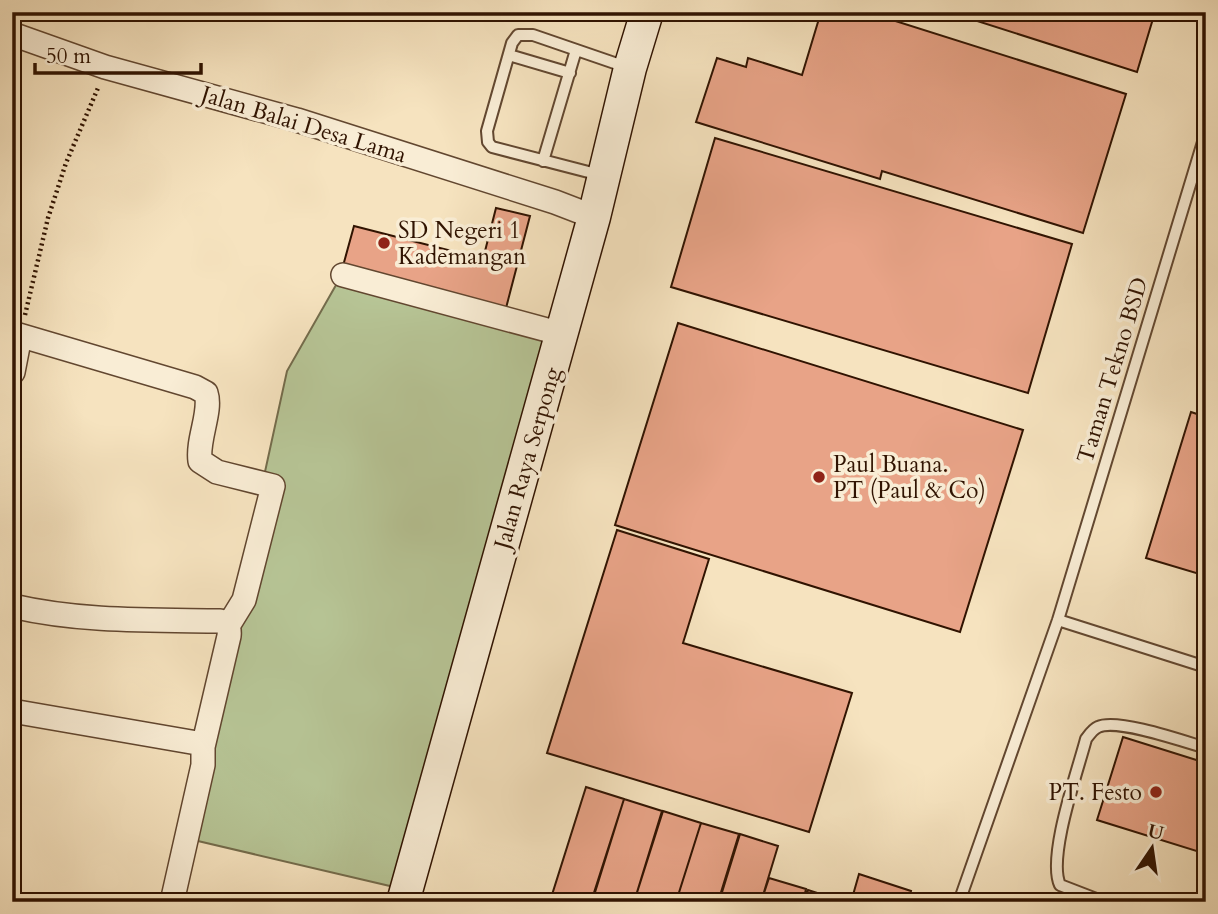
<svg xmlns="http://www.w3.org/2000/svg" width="1218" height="914" viewBox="0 0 1218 914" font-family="Cardo,serif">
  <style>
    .green { fill: #b7c596; stroke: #746c4c; stroke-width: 2 }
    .building { fill: #e8a387; stroke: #301301; stroke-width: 2 }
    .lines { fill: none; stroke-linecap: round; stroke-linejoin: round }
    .lane-casing { stroke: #624730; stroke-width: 14 }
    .street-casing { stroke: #624730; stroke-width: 26 }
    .secondary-casing { stroke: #301301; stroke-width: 35 }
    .path { stroke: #301301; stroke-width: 4.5; stroke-dasharray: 2 3.5; stroke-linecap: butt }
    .lane { stroke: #f9edd5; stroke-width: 10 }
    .street { stroke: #f9edd5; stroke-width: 23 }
    .secondary { stroke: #f9edd5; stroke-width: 32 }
    .poi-dot { fill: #8f2418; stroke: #f9edd5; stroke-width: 2.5 }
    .labels { text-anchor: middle; stroke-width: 7; stroke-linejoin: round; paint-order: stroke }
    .street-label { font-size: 23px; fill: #301301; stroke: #f9edd5 }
    .poi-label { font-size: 23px; fill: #301301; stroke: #f9edd5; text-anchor: start }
  </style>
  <rect width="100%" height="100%" fill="#f6e3bf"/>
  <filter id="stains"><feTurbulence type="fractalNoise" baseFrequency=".00286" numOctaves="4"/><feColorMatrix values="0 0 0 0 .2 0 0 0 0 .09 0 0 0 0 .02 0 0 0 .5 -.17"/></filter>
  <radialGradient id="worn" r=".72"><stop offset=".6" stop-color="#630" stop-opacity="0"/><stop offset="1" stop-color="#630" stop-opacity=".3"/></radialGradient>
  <!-- green -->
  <path class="green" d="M348 264 555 321 407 890 185 838 287 371Z"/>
  <!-- building -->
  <path class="building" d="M821 12H867L1126 94 1083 233 882 171 880 179 696 122 717 58 746 67 748 58 802 75Z
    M949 12H1155L1137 72Z
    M715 138 1072 244 1028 393 671 287Z
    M496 208 530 216 506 308 343 266 354 226 483 259Z
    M678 323 1023 430 960 632 615 525Z
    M1191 412 1206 417V576L1146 558Z
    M617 530 709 559 683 643 852 693 809 832 547 753Z
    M1123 737 1206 763V854L1097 820Z
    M586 787 624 799 591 902H562L551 898Z
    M624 799 662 811 634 902H592Z
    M663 811 701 823 676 902H634Z
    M701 823 739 834 718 902H676Z
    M740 834 778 846 761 902H719Z
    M859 874 911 891 908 902H851Z
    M769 878 806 889 803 902H761Z
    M808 890 845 902H804Z"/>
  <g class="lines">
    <!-- lane casing -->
    <g class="lane-casing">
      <path id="lane" d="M509 55 570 73
        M543 161 576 50
        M600 175 492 147 488 142 487 131 512 43 518 35H533L629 68
        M1058 620 1206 667
        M959 902 1058 620 1206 132
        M1104 902 1060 885C1047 857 1078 770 1086 739 1089 735 1093 729 1098 727 1117 718 1183 741 1206 748"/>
    </g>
    <!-- street casing -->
    <g class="street-casing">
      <path id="street" d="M12 34 105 67 297 120 555 202 594 217
        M343 275 562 334
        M12 333 195 387 206 393C212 411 197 439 200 461L217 472 273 486 244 600 228 626
        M13 372 20 336
        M12 606C81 622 150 620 220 621 228 624 230 628 229 636L203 747
        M12 711 197 743 203 747V765L172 902"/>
    </g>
    <!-- secondary casing -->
    <g class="secondary-casing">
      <path id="secondary" d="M403 902 594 217 630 68 647 12"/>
    </g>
    <!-- path -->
    <path class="path" d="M25 315 48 218 66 163 98 88"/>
    <!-- lane -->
    <use href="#lane" class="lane"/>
    <!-- street -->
    <use href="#street" class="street"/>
    <!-- secondary -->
    <use href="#secondary" class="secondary"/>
  </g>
  <!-- markers -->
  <g class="poi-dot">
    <circle cx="384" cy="243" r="7"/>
    <circle cx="819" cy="477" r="7"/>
    <circle cx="1156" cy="792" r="7"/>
  </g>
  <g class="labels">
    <!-- street labels -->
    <g class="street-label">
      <text transform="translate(304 124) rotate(17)" y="8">Jalan Balai Desa Lama</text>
      <text transform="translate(1112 370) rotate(-73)" y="8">Taman Tekno BSD</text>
      <text transform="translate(527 458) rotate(-74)" y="8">Jalan Raya Serpong</text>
    </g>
    <!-- poi labels -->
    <g class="poi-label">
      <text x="398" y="238">SD Negeri 1<tspan x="398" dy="26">Kademangan</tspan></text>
      <text x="833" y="472">Paul Buana.<tspan x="833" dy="26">PT (Paul &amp; Co)</tspan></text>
      <text x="1142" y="800" text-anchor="end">PT. Festo</text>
    </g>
  </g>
  <!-- margin -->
  <rect width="1218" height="914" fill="none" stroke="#f6e3bf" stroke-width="42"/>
  <rect x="14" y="14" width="1190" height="886" fill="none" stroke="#301301" stroke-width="3.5"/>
  <rect x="21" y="21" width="1176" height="872" fill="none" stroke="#301301" stroke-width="2"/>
  <!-- north arrow -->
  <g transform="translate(1152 848) rotate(13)" stroke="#f9edd5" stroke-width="5" paint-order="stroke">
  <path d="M0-5L12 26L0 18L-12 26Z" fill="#301301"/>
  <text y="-10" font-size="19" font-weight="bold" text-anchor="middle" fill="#301301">U</text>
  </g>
  <!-- scale -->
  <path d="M35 63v10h166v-10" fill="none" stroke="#301301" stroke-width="3.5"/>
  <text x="46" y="63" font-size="21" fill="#301301" stroke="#f9edd5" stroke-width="5" paint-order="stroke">50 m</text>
  <rect width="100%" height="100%" filter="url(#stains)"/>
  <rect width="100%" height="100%" fill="url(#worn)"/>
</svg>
